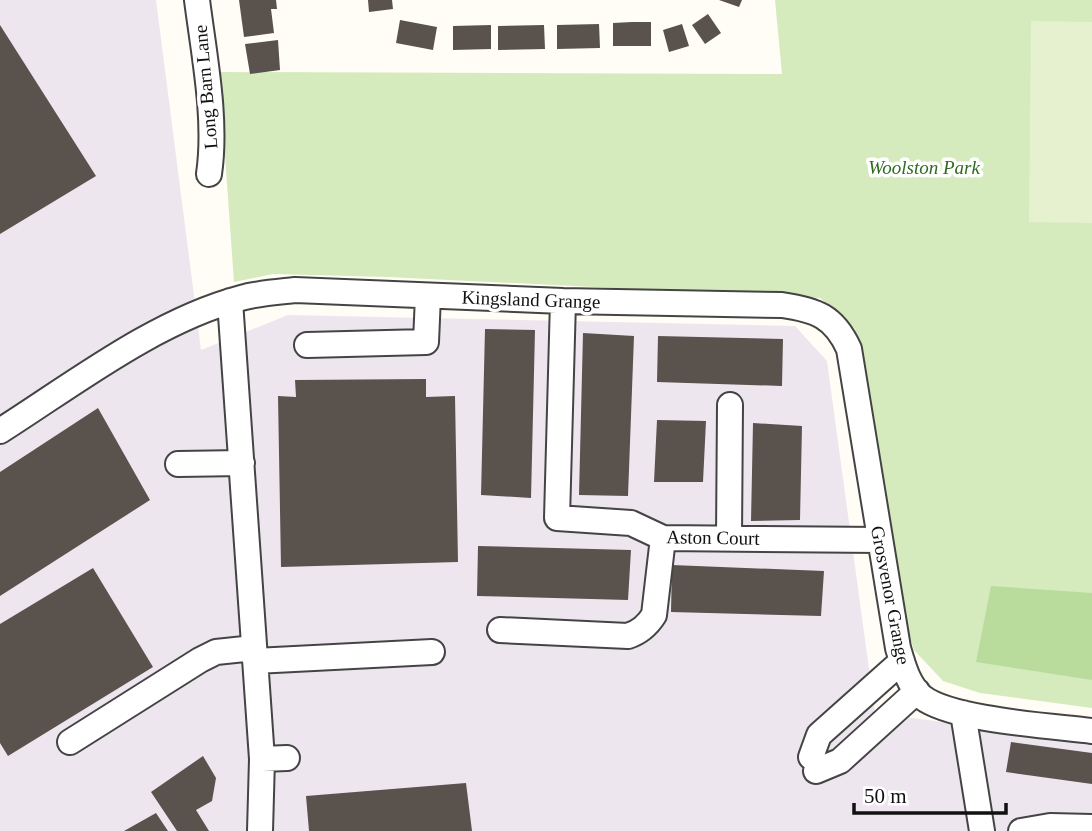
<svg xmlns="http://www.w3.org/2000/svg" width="1092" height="831" viewBox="0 0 1092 831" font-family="Georgia,serif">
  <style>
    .industrial { fill: #eee6ef }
    .green { fill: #d5ebbd }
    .forest { fill: #b9dc9c }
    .pitch { fill: #e6f2cf }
    .building { fill: #5a524d }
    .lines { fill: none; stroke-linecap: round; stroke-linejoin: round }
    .minor-casing { stroke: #444; stroke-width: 28 }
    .minor { stroke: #fff; stroke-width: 24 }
    .labels { text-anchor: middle; stroke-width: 7; stroke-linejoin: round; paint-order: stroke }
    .street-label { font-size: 19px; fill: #111; stroke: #fff }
    .park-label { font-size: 19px; font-style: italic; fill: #2f6b1f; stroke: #fff }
  </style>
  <rect width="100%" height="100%" fill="#fffdf5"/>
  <!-- industrial -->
  <path class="industrial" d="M0 0H156L201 350 288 315 795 326 827 361 875 713 1092 742V831H0Z"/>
  <!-- green -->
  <path class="green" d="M775 0H1092V708L980 693 943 681 914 650 901 610 861 355 855 329 820 298 388 277 273 274 234 282 219 72 782 74Z"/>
  <!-- forest -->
  <path class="forest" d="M991 586 1092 593V680L976 662Z"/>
  <!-- pitch -->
  <path class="pitch" d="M1031 21 1092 22V223L1029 222Z"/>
  <!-- building -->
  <path class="building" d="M239 0H276L277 9H271L274 33 244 37Z
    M368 0H392L393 9 369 12Z
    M719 0H742L739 7Z
    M708 14 721 33 705 44 692 25Z
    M400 20 437 27 433 50 396 43Z
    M632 22H651V46H613V23Z
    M599 24 600 48 557 49V25Z
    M682 24 689 46 669 52 663 30Z
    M0 25 96 176 0 234Z
    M491 25V49L453 50V26Z
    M544 25 545 49 498 50V26Z
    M278 40 280 70 250 74 245 44Z
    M485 329 535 330 531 498 481 495Z
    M583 333 634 336 628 496 579 495Z
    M658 336 783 339 782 386 657 382Z
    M426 379V397L455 396 458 562 281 567 278 396 296 397 295 380Z
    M98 408 150 500 0 596V472Z
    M657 420 706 421 703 482H654Z
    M753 423 802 426 800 520 751 521Z
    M478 546 631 550 628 600 477 596Z
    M672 565 824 571 821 616 671 612Z
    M93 568 153 667 8 756 0 743V624Z
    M1011 742 1092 753V784L1006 772Z
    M203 756 216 778 212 801 196 810 209 831H177L151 792Z
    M466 783 472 831H309L306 796Z
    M156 813 168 831H124Z"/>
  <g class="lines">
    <!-- minor casing -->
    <g class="minor-casing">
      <path id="minor" d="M197 0C204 55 217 119 209 174
        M230 301 262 759 260 831
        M563 301 557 518 631 523 663 538 880 540
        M307 345 426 342 428 296
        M0 431C74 384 155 321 241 298 259 293 276 292 295 290L563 301 782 305C816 310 834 316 849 349L898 648C903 665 908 685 922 697 951 720 1052 726 1092 731
        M178 464 242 463
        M729 537 730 405
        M500 630 628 636C640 632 647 626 654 615L663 538
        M255 661 432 652
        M963 713 982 831
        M70 742 200 660 216 652 254 648
        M811 757 819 735 902 661
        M262 759 287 758
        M816 771 840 761 917 691
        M1021 831 1050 826 1092 827"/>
    </g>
    <!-- minor -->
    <use href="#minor" class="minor"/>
  </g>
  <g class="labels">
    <!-- street labels -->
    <g class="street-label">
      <text transform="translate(205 87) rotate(-95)" y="7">Long Barn Lane</text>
      <text transform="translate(531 299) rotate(2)" y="7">Kingsland Grange</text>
      <text transform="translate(713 537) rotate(1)" y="7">Aston Court</text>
      <text transform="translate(891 595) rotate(79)" y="7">Grosvenor Grange</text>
    </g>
    <!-- park labels -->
    <g class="park-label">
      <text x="924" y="174">Woolston Park</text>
    </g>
  </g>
  <!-- scale -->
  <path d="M854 803v10h152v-10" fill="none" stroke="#111111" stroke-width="3.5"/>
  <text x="864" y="803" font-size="21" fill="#111111" stroke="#ffffff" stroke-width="5" paint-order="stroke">50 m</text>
</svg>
